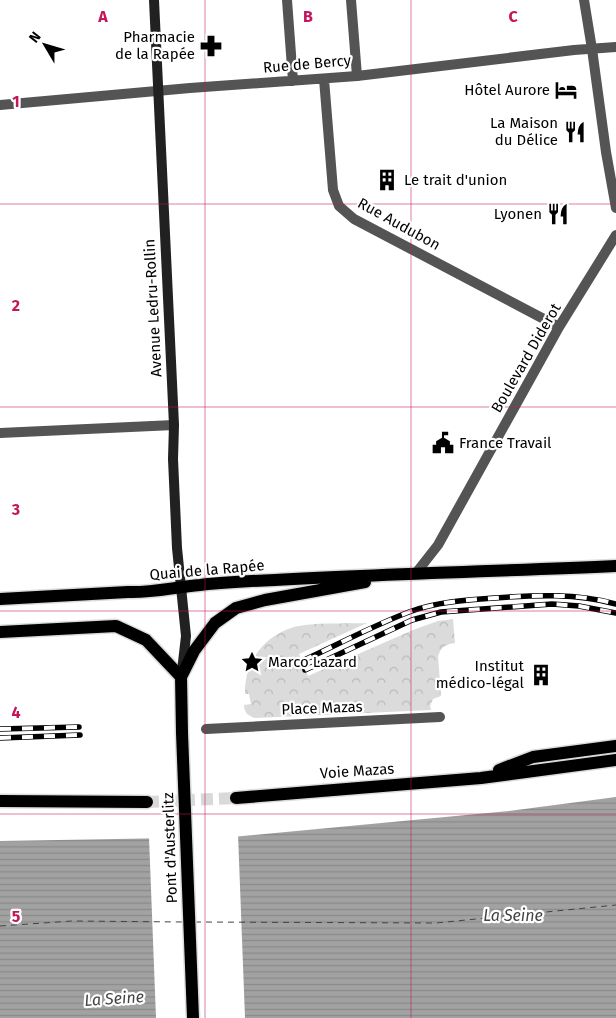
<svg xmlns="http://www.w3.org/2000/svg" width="616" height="1018" viewBox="0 0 616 1018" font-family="'Fira Sans',sans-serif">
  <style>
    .park { fill: url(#park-crowns) }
    .water { fill: url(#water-rules) }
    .pier { fill: #fff }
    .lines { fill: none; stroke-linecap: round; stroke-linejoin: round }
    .ferry { stroke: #434343; stroke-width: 1; stroke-dasharray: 6 5; stroke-linecap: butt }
    .primary-tunnel { stroke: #d9d9d9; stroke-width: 12; stroke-dasharray: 12 6; stroke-linecap: butt }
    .primary-casing { stroke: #dbdbdb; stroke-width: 15 }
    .pedestrian { stroke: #545454; stroke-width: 10 }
    .minor { stroke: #545454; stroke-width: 10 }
    .secondary { stroke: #212121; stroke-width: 10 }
    .primary { stroke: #000; stroke-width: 12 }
    .rail-casing { stroke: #000; stroke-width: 5.5 }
    .rail { stroke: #fff; stroke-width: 4; stroke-dasharray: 11; stroke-linecap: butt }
    .primary-bridge-casing { stroke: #dbdbdb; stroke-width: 15; stroke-linecap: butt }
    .primary-bridge { stroke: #000; stroke-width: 12 }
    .grid { fill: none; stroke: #c2185b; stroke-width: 1; stroke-opacity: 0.55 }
    .labels { text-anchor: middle; stroke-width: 4.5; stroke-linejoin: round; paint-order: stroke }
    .poi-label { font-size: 15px; fill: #000; stroke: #fff; text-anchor: end }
    .street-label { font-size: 15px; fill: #000; stroke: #fff }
    .water-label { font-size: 16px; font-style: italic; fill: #434343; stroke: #fff }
    .grid-label { font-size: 16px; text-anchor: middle; font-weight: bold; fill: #c2185b; stroke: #fff; stroke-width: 4.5; stroke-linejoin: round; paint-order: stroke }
  </style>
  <defs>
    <pattern id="park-crowns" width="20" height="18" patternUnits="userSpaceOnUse" patternTransform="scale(1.25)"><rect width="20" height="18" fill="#dbdbdb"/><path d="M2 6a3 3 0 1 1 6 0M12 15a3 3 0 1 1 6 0" fill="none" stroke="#bababa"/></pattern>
    <pattern id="water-rules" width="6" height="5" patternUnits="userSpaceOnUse" patternTransform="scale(1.25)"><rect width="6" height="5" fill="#a2a2a2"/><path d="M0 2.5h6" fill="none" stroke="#8a8a8a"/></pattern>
  </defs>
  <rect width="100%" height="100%" fill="#fff"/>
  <!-- park -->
  <path class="park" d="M453 619 455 643C446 644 441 647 438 656L441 696 433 699 430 706 431 710 255 718C248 716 244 712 244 705L251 704 249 694H245C244 663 263 636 294 627 314 622 346 624 367 623L299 654 308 676 413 630 438 621Z"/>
  <!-- water -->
  <path class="water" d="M616 797V1018H0V841L232 837 509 811Z"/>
  <!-- pier -->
  <path class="pier" d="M238 834 245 1018H156L149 837Z"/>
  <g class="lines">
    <!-- ferry -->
    <path class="ferry" d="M195 922 436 923 616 905
      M0 926 72 921 184 922"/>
    <!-- primary-tunnel -->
    <path class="primary-tunnel" d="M147 802 236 798"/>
    <!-- primary casing -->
    <g class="primary-casing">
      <path id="primary" d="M0 599 128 592C152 593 175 587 200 585 225 582 250 581 275 580 389 574 502 571 616 566
        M0 632 116 626 146 640 181 677 182 733
        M181 677 194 651 215 623 236 608 265 600 365 582
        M499 770 533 757 616 746
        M236 798 481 778 616 760
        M0 801 147 802"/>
    </g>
    <!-- pedestrian -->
    <path class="pedestrian" d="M351 0 357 76
      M592 49 606 152 616 208
      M206 729 440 717"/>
    <!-- minor -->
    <path class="minor" d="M287 0 293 81
      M584 0 592 49
      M324 79 333 190 339 206 354 219 559 327
      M0 105 190 88 357 76 574 50 616 47
      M0 433 174 425
      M416 573 438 545 559 327 616 235"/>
    <!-- secondary -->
    <path class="secondary" d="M154 0 174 425 173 459 177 548 186 636 182 671"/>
    <!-- primary -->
    <use href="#primary" class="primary"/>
    <!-- rail casing -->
    <g class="rail-casing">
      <path id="rail" d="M302 661C337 645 372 626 409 612 436 602 466 600 495 598 536 595 576 593 616 604
        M305 670 412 620 441 612 552 604 579 606 616 613
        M0 729 79 727
        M0 738 80 735"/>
    </g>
    <!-- rail -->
    <use href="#rail" class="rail"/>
    <!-- primary-bridge casing -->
    <g class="primary-bridge-casing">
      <path id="primary-bridge" d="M182 733 193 1018"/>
    </g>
    <!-- primary-bridge -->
    <use href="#primary-bridge" class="primary-bridge"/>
  </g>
  <!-- grid -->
  <path class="grid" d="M205 0V1018M411 0V1018M0 204H616M0 407H616M0 611H616M0 814H616"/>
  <!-- icons -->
  <defs>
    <g id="pharmacy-bare" transform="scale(1.725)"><path d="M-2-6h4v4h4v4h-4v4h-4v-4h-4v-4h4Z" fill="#000" stroke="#fff" stroke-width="2.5" paint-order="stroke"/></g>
    <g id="hotel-bare" transform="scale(1.725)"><path d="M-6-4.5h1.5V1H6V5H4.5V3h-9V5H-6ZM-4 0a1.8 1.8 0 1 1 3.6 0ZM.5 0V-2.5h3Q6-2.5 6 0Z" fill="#000" stroke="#fff" stroke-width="2.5" paint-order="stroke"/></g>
    <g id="restaurant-bare" transform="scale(1.725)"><path d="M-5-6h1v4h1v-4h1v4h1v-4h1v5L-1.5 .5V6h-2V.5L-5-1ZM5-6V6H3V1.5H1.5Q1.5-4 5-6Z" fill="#000" stroke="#fff" stroke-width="2.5" paint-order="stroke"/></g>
    <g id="building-bare" transform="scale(1.725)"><path d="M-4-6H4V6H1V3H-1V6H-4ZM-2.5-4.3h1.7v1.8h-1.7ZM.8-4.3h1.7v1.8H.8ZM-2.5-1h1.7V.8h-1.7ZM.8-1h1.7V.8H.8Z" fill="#000" stroke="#fff" stroke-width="2.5" paint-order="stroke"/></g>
    <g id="civic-bare" transform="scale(1.725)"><path d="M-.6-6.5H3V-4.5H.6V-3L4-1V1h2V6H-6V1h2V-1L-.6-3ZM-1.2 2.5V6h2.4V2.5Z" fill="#000" stroke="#fff" stroke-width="2.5" paint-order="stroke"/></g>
    <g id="sight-bare" transform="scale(1.725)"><path d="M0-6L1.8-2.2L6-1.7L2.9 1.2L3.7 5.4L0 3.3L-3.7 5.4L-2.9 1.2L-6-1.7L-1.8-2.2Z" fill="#000" stroke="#fff" stroke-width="2.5" paint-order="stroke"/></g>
  </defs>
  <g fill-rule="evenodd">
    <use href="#pharmacy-bare" x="211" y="46"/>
    <use href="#hotel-bare" x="566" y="90"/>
    <use href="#restaurant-bare" x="575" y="132"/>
    <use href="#building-bare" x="387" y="180"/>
    <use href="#restaurant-bare" x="558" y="214"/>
    <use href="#civic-bare" x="443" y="443"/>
    <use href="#sight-bare" x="252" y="662"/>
    <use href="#building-bare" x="541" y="675"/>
  </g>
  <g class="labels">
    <!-- poi labels -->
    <g class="poi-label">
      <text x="195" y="42">Pharmacie<tspan x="195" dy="17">de la Rapée</tspan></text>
      <text x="550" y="95">Hôtel Aurore</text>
      <text x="558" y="128">La Maison<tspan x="558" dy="17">du Délice</tspan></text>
      <text x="404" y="185" text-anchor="start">Le trait d'union</text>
      <text x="542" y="219">Lyonen</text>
      <text x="459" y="448" text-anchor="start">France Travail</text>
      <text x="268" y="667" text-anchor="start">Marco Lazard</text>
      <text x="524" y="671">Institut<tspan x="524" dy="17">médico-légal</tspan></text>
    </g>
    <!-- street labels -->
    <g class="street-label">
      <text transform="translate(307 64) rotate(-5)" y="5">Rue de Bercy</text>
      <text transform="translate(399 224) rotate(29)" y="5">Rue Audubon</text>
      <text transform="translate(153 308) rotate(-93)" y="5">Avenue Ledru-Rollin</text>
      <text transform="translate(526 358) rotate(-60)" y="5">Boulevard Diderot</text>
      <text transform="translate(207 570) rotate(-5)" y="5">Quai de la Rapée</text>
      <text transform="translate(322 708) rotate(-2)" y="5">Place Mazas</text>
      <text transform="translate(357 771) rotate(-4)" y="5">Voie Mazas</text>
      <text transform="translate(170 848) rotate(-92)" y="5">Pont d'Austerlitz</text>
    </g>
    <!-- water labels -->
    <g class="water-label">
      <text x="513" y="921">La Seine</text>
      <text transform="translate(114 998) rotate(-4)" y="6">La Seine</text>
    </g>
  </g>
  <g class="grid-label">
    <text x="103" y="22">A</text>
    <text x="308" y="22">B</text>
    <text x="513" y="22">C</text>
    <text x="16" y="107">1</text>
    <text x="16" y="311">2</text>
    <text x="16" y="515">3</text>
    <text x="16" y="718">4</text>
    <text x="16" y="922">5</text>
  </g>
  <!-- north arrow -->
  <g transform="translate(45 45) rotate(308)" stroke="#ffffff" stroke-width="4" paint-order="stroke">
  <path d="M0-4L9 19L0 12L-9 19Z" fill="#000000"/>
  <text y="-8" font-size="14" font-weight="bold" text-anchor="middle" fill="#000000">N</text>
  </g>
</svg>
